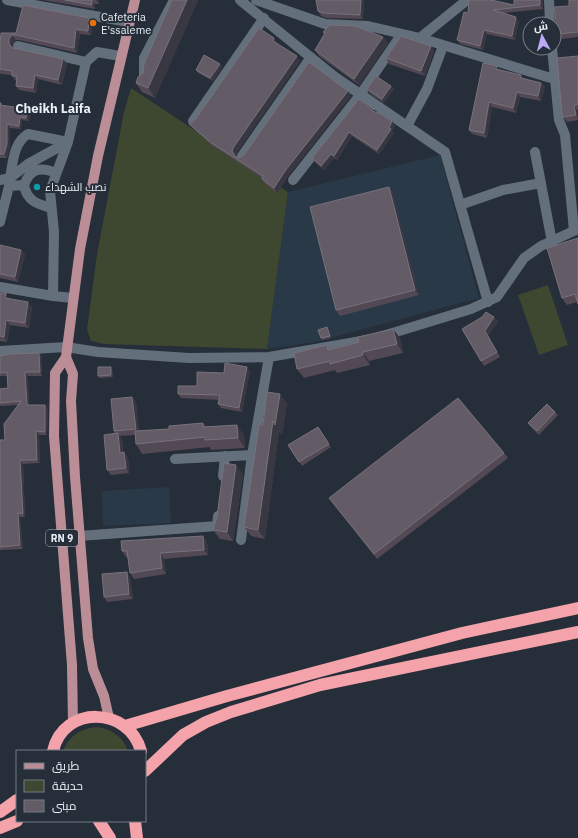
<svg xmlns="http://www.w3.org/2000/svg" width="578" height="838" viewBox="0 0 578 838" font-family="'IBM Plex Sans',Cairo,sans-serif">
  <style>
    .built { fill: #2a3948 }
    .green { fill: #3e472f }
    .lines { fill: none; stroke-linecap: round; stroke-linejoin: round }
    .minor { stroke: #636f7b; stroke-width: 10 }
    .major { stroke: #bb8e97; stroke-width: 10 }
    .highway { stroke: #f5a3aa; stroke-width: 12 }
    .wall { fill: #524954 }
    .shaded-wall { fill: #393742 }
    .building { fill: #635b66; stroke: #78727c }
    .food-dot { fill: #e8710a; stroke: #252e39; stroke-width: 1.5 }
    .culture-dot { fill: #0f9aa8; stroke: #252e39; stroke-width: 1.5 }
    .labels { text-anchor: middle; stroke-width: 4; stroke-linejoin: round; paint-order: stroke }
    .shield { fill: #252e39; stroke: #aeb5bd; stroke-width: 1 }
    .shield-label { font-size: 10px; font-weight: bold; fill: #e9eff6 }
    .poi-label { font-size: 11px; fill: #e9eff6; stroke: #252e39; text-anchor: start }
    .quarter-label { font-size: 13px; font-weight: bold; fill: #e9eff6; stroke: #252e39 }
  </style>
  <rect width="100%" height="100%" fill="#252e39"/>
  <!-- built -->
  <path class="built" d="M440 155 479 298 315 342 267 349 288 192Z
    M169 487 171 523 103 526 102 491Z"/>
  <!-- green -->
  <path class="green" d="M131 88 288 192 267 349 104 344 91 341 87 329 97 254 124 112Z
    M548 285 568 345 539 355 518 295Z
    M97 727C111 729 123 736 128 751H63C69 736 81 728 97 727Z"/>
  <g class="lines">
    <!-- minor -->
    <path class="minor" d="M7 0 128 22
      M240 0 335 77 445 152 488 302
      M256 0 325 24 368 26 420 38 554 79
      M549 0 550 24
      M420 38 467 0
      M18 46 86 62
      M552 48 559 120 565 135 574 231
      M144 77V58L174 0
      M193 121 264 18
      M407 126 427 89 443 46
      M535 152 552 242
      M242 156 311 57
      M10 178C13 163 13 143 28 134L68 142
      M10 178 28 164 68 142
      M0 180 10 178 9 186 24 185C30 169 40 166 56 173
      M293 180 360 95 401 35
      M24 185C27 201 37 204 51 208
      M460 205 503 190 541 183
      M0 222 9 186
      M0 287 53 296
      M73 298 53 296 54 232 50 191 68 142 86 62 97 52 120 56
      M0 351 66 347 98 352 189 358 269 357 373 339 471 309 497 297 524 258 541 246 578 229
      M175 459 252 455 269 357
      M223 476 225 456
      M79 536 217 526 218 516
      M241 540 252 455"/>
    <!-- major -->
    <path class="major" d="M66 357 55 373 54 436 72 665 73 723
      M109 718 104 696 93 669 88 638 75 477 71 401 73 374 66 357 80 249 98 156 135 0"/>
    <!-- highway -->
    <path class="highway" d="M125 726 227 696 462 633 578 608
      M53 751C63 705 129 706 141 751
      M145 771 183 735 206 722 231 712 320 685 578 632
      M0 812 17 800
      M99 821 110 838
      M135 821 137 838
      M0 828 17 821"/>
  </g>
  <!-- wall -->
  <path class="wall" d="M43 0H99V4H95V9Z
    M172 0H198L155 98 142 92 136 83 143 73Z
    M316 0H364L363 19 326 18 321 16 318 11Z
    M469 0H494V1L514 5 543 0V9L504 13 519 21 515 40 487 34 483 50 460 44 457 40 468 13Z
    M578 0V37L561 39 558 34Z
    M89 18 93 22 91 35 80 34 77 53 19 40H16L12 44V46L13 48 67 64 62 85 38 79 36 93 19 90 16 86 17 81 15 80 12 75 1 74 0 73V45L16 33Z
    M323 32 383 37 388 43 359 85 319 56 315 50 325 34Z
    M278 43 277 44 300 61 237 152 236 156V157L239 158 351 96 288 176 277 193 265 184 262 179V178L213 146 193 128 189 124 195 120Z
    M434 51 425 76 389 64 386 58Z
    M578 56V110H577L578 120 567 122 563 117Z
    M222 67 213 81 198 73 196 70Z
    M500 70 524 78 541 83 545 87 541 101 520 97 516 113 492 107 487 138 472 134 469 130Z
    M391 86 394 89 384 103 369 93 367 89Z
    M0 103H1L3 106 28 109 30 113 29 121 22 120 21 129 10 128V147L7 158H0Z
    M376 112 395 125 392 131 394 133 379 154 352 136 337 160 334 158 324 170 315 162 312 158Z
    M389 187 392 192 419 295 340 316 336 310Z
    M578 238 577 302 567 305 562 298Z
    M0 245 21 250 25 255 18 282 0 278Z
    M0 293 9 298V299L32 307 29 328 10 325 7 342 0 341Z
    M494 317 498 321 488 336 500 357 484 366 481 361Z
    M328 329 331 338 322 340 321 338Z
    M393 329 400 338 403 353 369 361 370 365 337 373 335 370 304 378 297 369 330 349 359 342Z
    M0 356 42 357V376H28L29 405 48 408 47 435H39L40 463 23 464 25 517H20L23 549 0 550V440H5L18 405 1 406 0 405V389L8 388 7 376H0Z
    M112 369 113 377 100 378 98 376Z
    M250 371 242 412 221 408 218 404 219 400 181 398 178 394 197 386 224 373Z
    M136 402 139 431 169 429 203 423 206 427 244 435 245 448 211 450 210 447 142 454 136 444 135 435 120 436 122 439 123 452 128 457 129 473 111 475 107 470 115 434 114 431Z
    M287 403 282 435 279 431 265 539 251 536 244 527 263 425Z
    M555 412 558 415 539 435 530 426 528 423Z
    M318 427 331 447 302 466 288 445Z
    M504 453 508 458 377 559 329 498Z
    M243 474 233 541 220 539 213 530Z
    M203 536 207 542 208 555 164 559 166 574 134 579 130 573 128 557H126L122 551Z
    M130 577 133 599 107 602 104 597Z"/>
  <!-- shaded-wall -->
  <path class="shaded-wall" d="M92 0 95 4V9L92 5Z
    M96 0H99V4Z
    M187 0H198L155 98 148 88Z
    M361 0H364L363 19 360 15Z
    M540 0H543V9L540 5Z
    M516 17 519 21 515 40 512 36Z
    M89 18 93 22 91 35 88 31Z
    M76 29 80 34 77 53 74 48Z
    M484 30 487 34 483 50 480 46Z
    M12 35 16 40 12 44V48L9 44V39Z
    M383 37 388 43 359 85 354 79Z
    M274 38 278 43 276 45 273 41Z
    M431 46 434 51 425 76 421 71Z
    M297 56 300 61 237 152 236 156 237 160 235 156 232 151 233 148Z
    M63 59 67 64 62 85 58 80Z
    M220 64 222 67 213 81 210 78Z
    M35 75 38 79 36 93 33 88Z
    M541 83 545 87 541 101 538 96Z
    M391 86 394 89 384 103 382 99Z
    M348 91 351 96 288 176 277 193 274 188 285 171Z
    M517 92 520 97 516 113 513 108Z
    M489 102 492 107 487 138 484 133Z
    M574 105 577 110 578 119 576 115Z
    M28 109 30 113 29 121 26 118Z
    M20 117 22 120 21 129 19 126Z
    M392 121 395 125 392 131 394 133 379 154 377 150 389 128Z
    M7 124 10 128V147L7 158 4 154Z
    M349 132 352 136 337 160 334 156Z
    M331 154 334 158 324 170 321 166Z
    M389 187 392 192 419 295 415 290Z
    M21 250 25 255 18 282 15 277Z
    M6 293 9 298V303L5 298Z
    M28 302 32 307 29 328 25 323Z
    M494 317 498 321 488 336 500 357 485 331Z
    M6 320 10 325 7 342 4 337Z
    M393 329 400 338 403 353 397 344Z
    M363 352 369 361 370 365 363 355Z
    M39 353 42 357V376L40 372Z
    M111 367 112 369 113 377 111 375Z
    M247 367 250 371 242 412 239 408Z
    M25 372 28 376 29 409 27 405Z
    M280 394 287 403 282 435 279 431 265 539 258 530 273 421Z
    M132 397 136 402 139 434 136 429Z
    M45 405 48 408 47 435 45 432Z
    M237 425 244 435 245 448 238 438Z
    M36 431 39 435 40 463 37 460Z
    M118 433 122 439 123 458 120 453Z
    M124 452 128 457 129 473 126 468Z
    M20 460 23 464 25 517 23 514Z
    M236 465 243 474 233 541 227 532Z
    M18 513 20 517 23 549 20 545Z
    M203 536 207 542 208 555 204 550Z
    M160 553 164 559 166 574 162 568Z
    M127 572 130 577 133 599 129 594Z"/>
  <!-- building -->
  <path class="building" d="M65 0H92V5Z
    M172 0H187L148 88 136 83 138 77 143 73 144 64Z
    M316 0H361L360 15 323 13 318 11Z
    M469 0H491L514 5V0H540V5L493 10 516 17 512 36 484 30 480 46 457 40 464 12 468 13Z
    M569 0H578V32L558 34 554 7 569 6Z
    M23 5 89 18 88 31 76 29 74 48 16 35H12L9 39V44L13 48 63 59 58 80 35 75 33 88 16 86 17 76H12V71L0 69V45L1 33H16Z
    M330 25 355 26 383 37 354 79 315 50 325 33 323 32Z
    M259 28 274 38 273 41 297 56 233 148 232 151 235 156 239 158 244 155 309 62 348 91 285 171 274 188 262 179 263 176 210 142 189 124 195 120Z
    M401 36 431 46 421 71 386 58Z
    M204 55 220 64 210 78 196 70Z
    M578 56V104L574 105 576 115 563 117 562 114 557 58Z
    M483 63 497 66 496 69 521 75V78L541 83 538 96 517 92 513 108 489 102 484 133 469 130Z
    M376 76 391 86 382 99 367 89Z
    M359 99 374 109 372 111 381 114 392 121 389 128 391 129 377 150 349 132 334 156 331 154 321 166 312 158Z
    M0 103H1L0 105 28 109 26 118 20 117 19 126 7 124V144L4 154H0Z
    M389 187 415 290 336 310 310 207Z
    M578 238V304L575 294 562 298 547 248Z
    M0 245 21 250 15 277 0 274Z
    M0 293H6L5 298 28 302 25 323 6 320 4 337 0 336Z
    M486 312 494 317 485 331 497 352 481 361 462 329 482 317Z
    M327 327 330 336 321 338 318 330Z
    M393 329 397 344 363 352V355L330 364V361L297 369 294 353 327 345 328 350 359 342 358 337Z
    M39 353 40 372H25L27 405H45V432L36 431 37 460H20L23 514 18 513 20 545 0 547V440H5L4 424 21 401 0 403V389L8 388 7 372 0 373V356L10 354Z
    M225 363 247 367 239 408 218 404 220 395 178 394V386H197V372L224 373Z
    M98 367H111V375L98 376Z
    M267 392 280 394 275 425 273 421 258 530 244 527 259 425H263Z
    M132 397 136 429 114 431 111 399Z
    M458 398 504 453 374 554 329 498Z
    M547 404 555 412 537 431 528 423Z
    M203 423V427L237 425 238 438 205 440V437L136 444 135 431 169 429V426Z
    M318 427 329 444 299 462 288 445Z
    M118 433 120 453 124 452 126 468 107 470 104 435Z
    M224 463 236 465 227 532 213 530 217 517Z
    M203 536 204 550 160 553 162 568 130 573 127 551H122L121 541Z
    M127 572 129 594 104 597 102 574Z"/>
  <!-- markers -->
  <circle class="food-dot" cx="93" cy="23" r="4"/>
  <circle class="culture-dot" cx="37" cy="187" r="4"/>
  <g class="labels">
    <!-- shield labels -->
    <rect class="shield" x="46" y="530" width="32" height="16" rx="3"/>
    <g class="shield-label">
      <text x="62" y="542">RN 9</text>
    </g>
    <!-- poi labels -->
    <g class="poi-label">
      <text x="101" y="21">Cafeteria<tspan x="101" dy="13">E'ssaleme</tspan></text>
      <text x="45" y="191">نصب الشهداء</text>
    </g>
    <!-- quarter labels -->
    <g class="quarter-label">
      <text x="53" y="113">Cheikh Laifa</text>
    </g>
  </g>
  <!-- legend -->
  <rect x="16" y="750" width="130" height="72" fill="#252e39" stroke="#737b85"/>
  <rect x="24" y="763" width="20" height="6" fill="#bb8e97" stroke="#737b85"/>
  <text x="52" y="770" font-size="12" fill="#e9eff6">طريق</text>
  <rect x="24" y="780" width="20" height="12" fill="#3e472f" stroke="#737b85"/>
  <text x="52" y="790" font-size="12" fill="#e9eff6">حديقة</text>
  <rect x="24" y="800" width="20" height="12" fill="#635b66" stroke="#737b85"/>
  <text x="52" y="810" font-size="12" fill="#e9eff6">مبنى</text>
  <!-- north arrow -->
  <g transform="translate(542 36) rotate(353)"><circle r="19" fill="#252e39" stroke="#737b85"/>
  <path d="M0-3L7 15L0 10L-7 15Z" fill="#bca9f5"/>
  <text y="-6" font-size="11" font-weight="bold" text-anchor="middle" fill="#e9eff6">ش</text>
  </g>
</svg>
